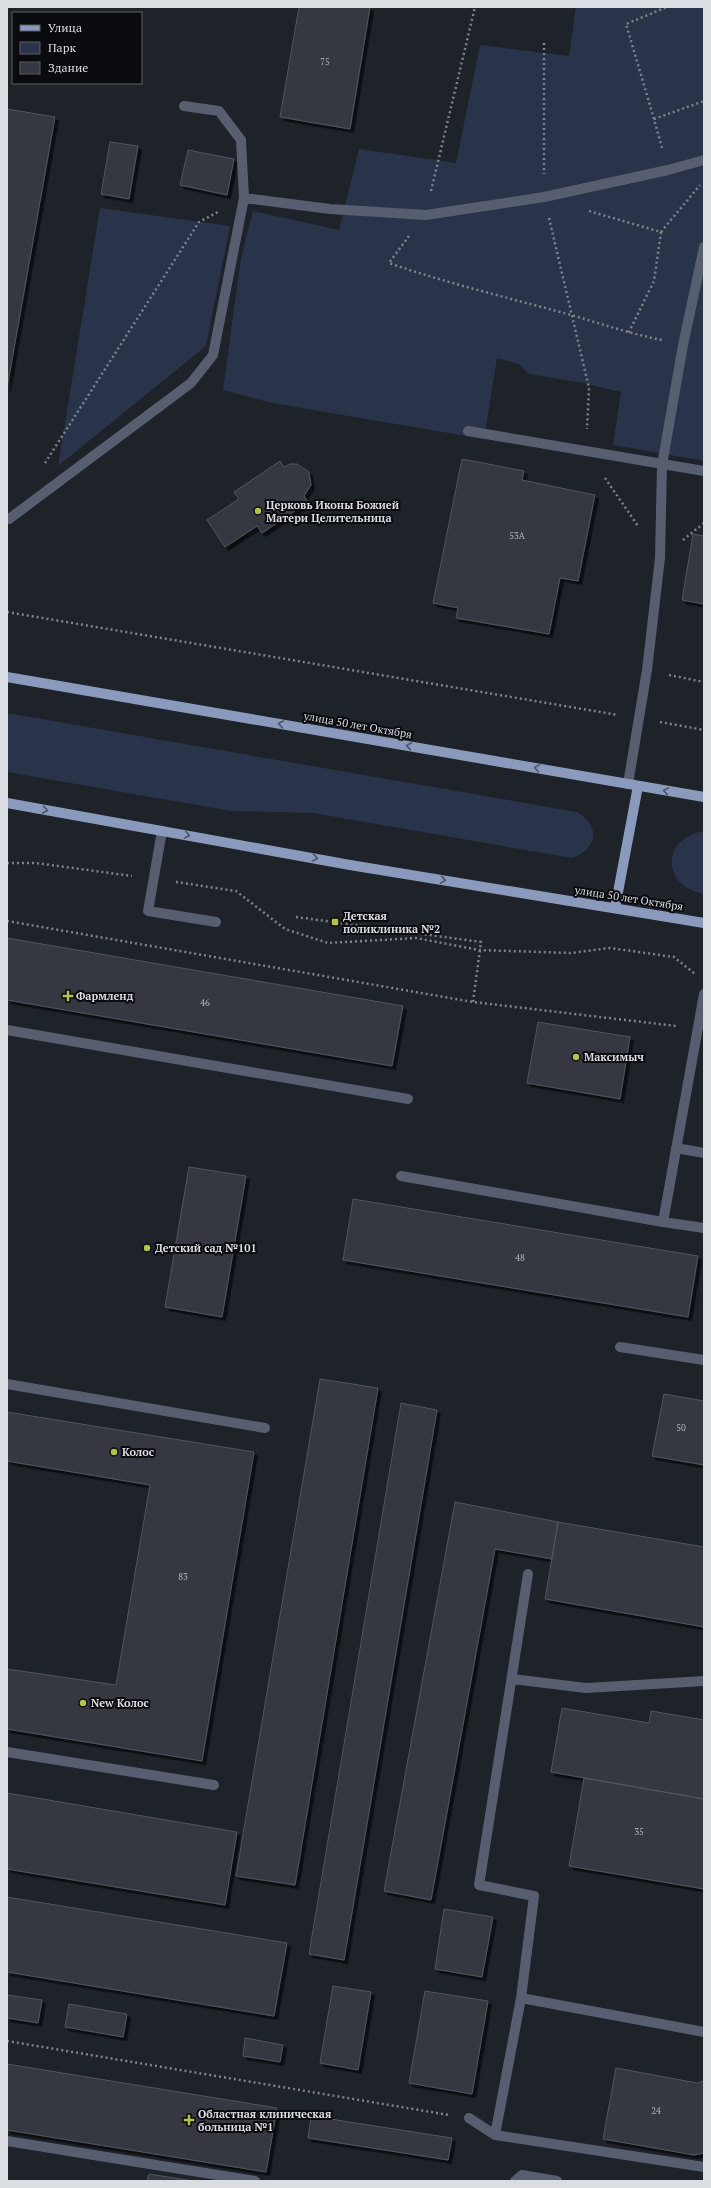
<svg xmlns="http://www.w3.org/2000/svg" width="711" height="2188" viewBox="0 0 711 2188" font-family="'PT Serif',serif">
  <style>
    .green { fill: #29334a }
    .building { fill: #343840; stroke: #51555e; filter: url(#shadow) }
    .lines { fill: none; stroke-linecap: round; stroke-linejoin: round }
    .path { stroke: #808389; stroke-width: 2.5; stroke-dasharray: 2 3; stroke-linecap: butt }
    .minor { stroke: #565e6f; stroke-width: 10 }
    .major { stroke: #8a9abd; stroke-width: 10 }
    .oneway { stroke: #4a5266 }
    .poi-dot { fill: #b3c24b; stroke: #0a0b0f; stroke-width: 1.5 }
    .labels { text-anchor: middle; stroke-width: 4; stroke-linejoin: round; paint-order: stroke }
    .number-label { font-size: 9px; fill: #b0b4ba }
    .poi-label { font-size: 11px; font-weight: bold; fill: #dadde2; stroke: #0a0b0f; text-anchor: start }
    .street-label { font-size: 11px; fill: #dadde2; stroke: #0a0b0f }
  </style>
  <defs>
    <filter id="shadow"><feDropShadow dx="3.5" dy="3.5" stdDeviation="0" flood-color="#0009"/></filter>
  </defs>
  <rect width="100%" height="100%" fill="#1e2229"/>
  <!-- green -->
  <path class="green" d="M576 7H704V461L613 445 621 392 583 383 529 374 519 364 497 358 484 439 272 403 223 390 241 258 253 211 339 230 359 149 456 163 480 45 569 56Z
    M100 208 230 226 206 346 58 466Z
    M7 713 577 812C601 826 598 849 572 858L313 813 231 811 7 772Z
    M704 831V894C660 886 662 837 704 831Z"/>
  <!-- building -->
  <path class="building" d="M299 7H370L350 129 280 117Z
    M7 109 55 117 7 388Z
    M110 142 138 146 129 199 101 194Z
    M188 150 234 159 227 195 180 185Z
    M462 459 524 471 522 480 595 495 578 581 560 578 549 634 456 618 458 608 433 603Z
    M280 461 284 467 290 464H297L309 472 311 485 304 496 308 502 262 533 257 526 225 547 207 520 239 499 234 492Z
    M693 534 704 536V604L682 600Z
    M7 938 403 1006 392 1066 7 1000Z
    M538 1022 630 1037 620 1099 527 1083Z
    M189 1167 246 1176 222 1317 165 1307Z
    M353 1199 698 1256 688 1317 343 1260Z
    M320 1379 378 1388 295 1885 236 1876Z
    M664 1394 704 1401V1465L652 1456Z
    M401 1403 437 1410 344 1960 309 1954Z
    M7 1412 254 1452 202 1761 7 1729V1669L116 1685 150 1485 7 1461Z
    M455 1502 558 1522 552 1559 495 1549 431 1900 384 1891Z
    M558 1522 704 1547V1627L545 1599Z
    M562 1708 649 1723 651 1711 704 1720V1799L551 1772Z
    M584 1778 704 1799V1889L569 1866Z
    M7 1793 237 1832 225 1905 7 1869Z
    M7 1897 287 1943 274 2016 7 1972Z
    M444 1909 493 1917 482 1977 435 1969Z
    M333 1986 371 1992 358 2070 320 2063Z
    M425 1991 488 2001 472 2094 409 2083Z
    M7 1995 42 2000 38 2023 7 2018Z
    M69 2004 127 2014 123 2037 65 2027Z
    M245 2038 283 2045 280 2062 243 2056Z
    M7 2064 277 2108 266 2172 7 2130Z
    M616 2068 697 2083 704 2081V2153L694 2155 603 2139Z
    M311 2116 452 2138 448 2160 308 2138Z
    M149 2174 193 2181H147Z"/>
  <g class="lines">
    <!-- path -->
    <path class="path" d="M544 43V174
      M654 119 626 24 667 7
      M662 148 654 119 704 101
      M431 191 475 7
      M589 211 661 232 654 281 628 334
      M549 218 589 388 587 429
      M661 232 700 185
      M409 236 389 263C449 284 510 298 571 315 602 324 631 334 662 340
      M45 463 199 222 218 212
      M605 478 638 526
      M683 540 704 523
      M7 612 618 715
      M669 675 704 682
      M660 722 704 730
      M7 863H36L132 876
      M176 882 236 891 285 929 328 943 416 938 479 950 571 953 610 948 674 957 695 974
      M296 917 481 942 473 1002
      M7 921 473 1002 676 1026
      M7 2041 449 2115"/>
    <!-- minor -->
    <path class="minor" d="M244 198 330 209 426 215 544 197 668 170 704 160
      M468 431 704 471
      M9 519 191 383 213 355 244 198 241 140 219 111 184 106
      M628 784 647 670 660 558 662 465 683 345 704 247
      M162 831 148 911 216 922
      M7 1030 408 1099
      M676 1148 704 1153
      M401 1176 663 1222 704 994
      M663 1222 704 1228
      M620 1347 704 1360
      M7 1384 265 1428
      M512 1679 586 1688 704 1681
      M7 1752 214 1785
      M521 1998 534 1896 479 1885 528 1574
      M469 2118 495 2135 704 2167
      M495 2135 521 1998 704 2032
      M7 2141 255 2181
      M515 2181 522 2175 557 2181"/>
    <!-- major -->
    <path class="major" d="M7 677 704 797
      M7 803 350 865 704 923
      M615 908 638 786"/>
  </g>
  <!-- one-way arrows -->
  <defs><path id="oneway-chevron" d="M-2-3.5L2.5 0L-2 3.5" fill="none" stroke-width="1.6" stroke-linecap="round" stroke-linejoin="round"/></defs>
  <g class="oneway">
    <use href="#oneway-chevron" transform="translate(281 724) rotate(-170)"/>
    <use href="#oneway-chevron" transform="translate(409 746) rotate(-170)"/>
    <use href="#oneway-chevron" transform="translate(537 768) rotate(-170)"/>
    <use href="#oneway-chevron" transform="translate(666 791) rotate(-170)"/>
    <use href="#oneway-chevron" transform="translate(45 810) rotate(10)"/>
    <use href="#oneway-chevron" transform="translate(187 835) rotate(10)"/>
    <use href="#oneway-chevron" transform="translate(315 858) rotate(10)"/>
    <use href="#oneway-chevron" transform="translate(443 880) rotate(9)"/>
  </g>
  <!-- markers -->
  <g class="poi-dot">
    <circle cx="258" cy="511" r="4"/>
    <rect x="331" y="918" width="8" height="8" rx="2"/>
    <path d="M66 990h4v4h4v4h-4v4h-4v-4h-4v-4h4z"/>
    <circle cx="576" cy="1057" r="4"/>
    <circle cx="147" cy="1248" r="4"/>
    <circle cx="114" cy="1452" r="4"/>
    <circle cx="83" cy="1703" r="4"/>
    <path d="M187 2114h4v4h4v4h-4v4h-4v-4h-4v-4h4z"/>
  </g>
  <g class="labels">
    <!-- number labels -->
    <g class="number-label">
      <text x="325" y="65">75</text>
      <text x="517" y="539">53А</text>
      <text x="205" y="1006">46</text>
      <text x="520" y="1261">48</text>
      <text x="681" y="1431">50</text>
      <text x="183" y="1580">83</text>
      <text x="639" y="1835">35</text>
      <text x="656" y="2114">24</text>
    </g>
    <!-- poi labels -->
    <g class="poi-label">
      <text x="266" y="509">Церковь Иконы Божией<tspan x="266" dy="13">Матери Целительница</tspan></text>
      <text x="343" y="920">Детская<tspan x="343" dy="13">поликлиника №2</tspan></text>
      <text x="76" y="1000">Фармленд</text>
      <text x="584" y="1061">Максимыч</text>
      <text x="155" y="1252">Детский сад №101</text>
      <text x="122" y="1456">Колос</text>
      <text x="91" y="1707">New Колос</text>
      <text x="198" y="2118">Областная клиническая<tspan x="198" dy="13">больница №1</tspan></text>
    </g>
    <!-- street labels -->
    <g class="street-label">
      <text transform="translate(358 725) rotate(10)" y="4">улица 50 лет Октября</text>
      <text transform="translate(629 898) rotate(9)" y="4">улица 50 лет Октября</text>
    </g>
  </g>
  <!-- border -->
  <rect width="711" height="2188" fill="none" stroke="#dadde2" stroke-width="16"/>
  <!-- legend -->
  <rect x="12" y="12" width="130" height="72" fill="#0a0b0f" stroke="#5d5f63"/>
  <rect x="20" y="25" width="20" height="6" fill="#8a9abd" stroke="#5d5f63"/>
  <text x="48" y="32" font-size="12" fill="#dadde2">Улица</text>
  <rect x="20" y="42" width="20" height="12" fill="#29334a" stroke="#5d5f63"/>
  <text x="48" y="52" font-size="12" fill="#dadde2">Парк</text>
  <rect x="20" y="62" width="20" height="12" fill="#343840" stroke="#5d5f63"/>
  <text x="48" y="72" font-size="12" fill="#dadde2">Здание</text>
</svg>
